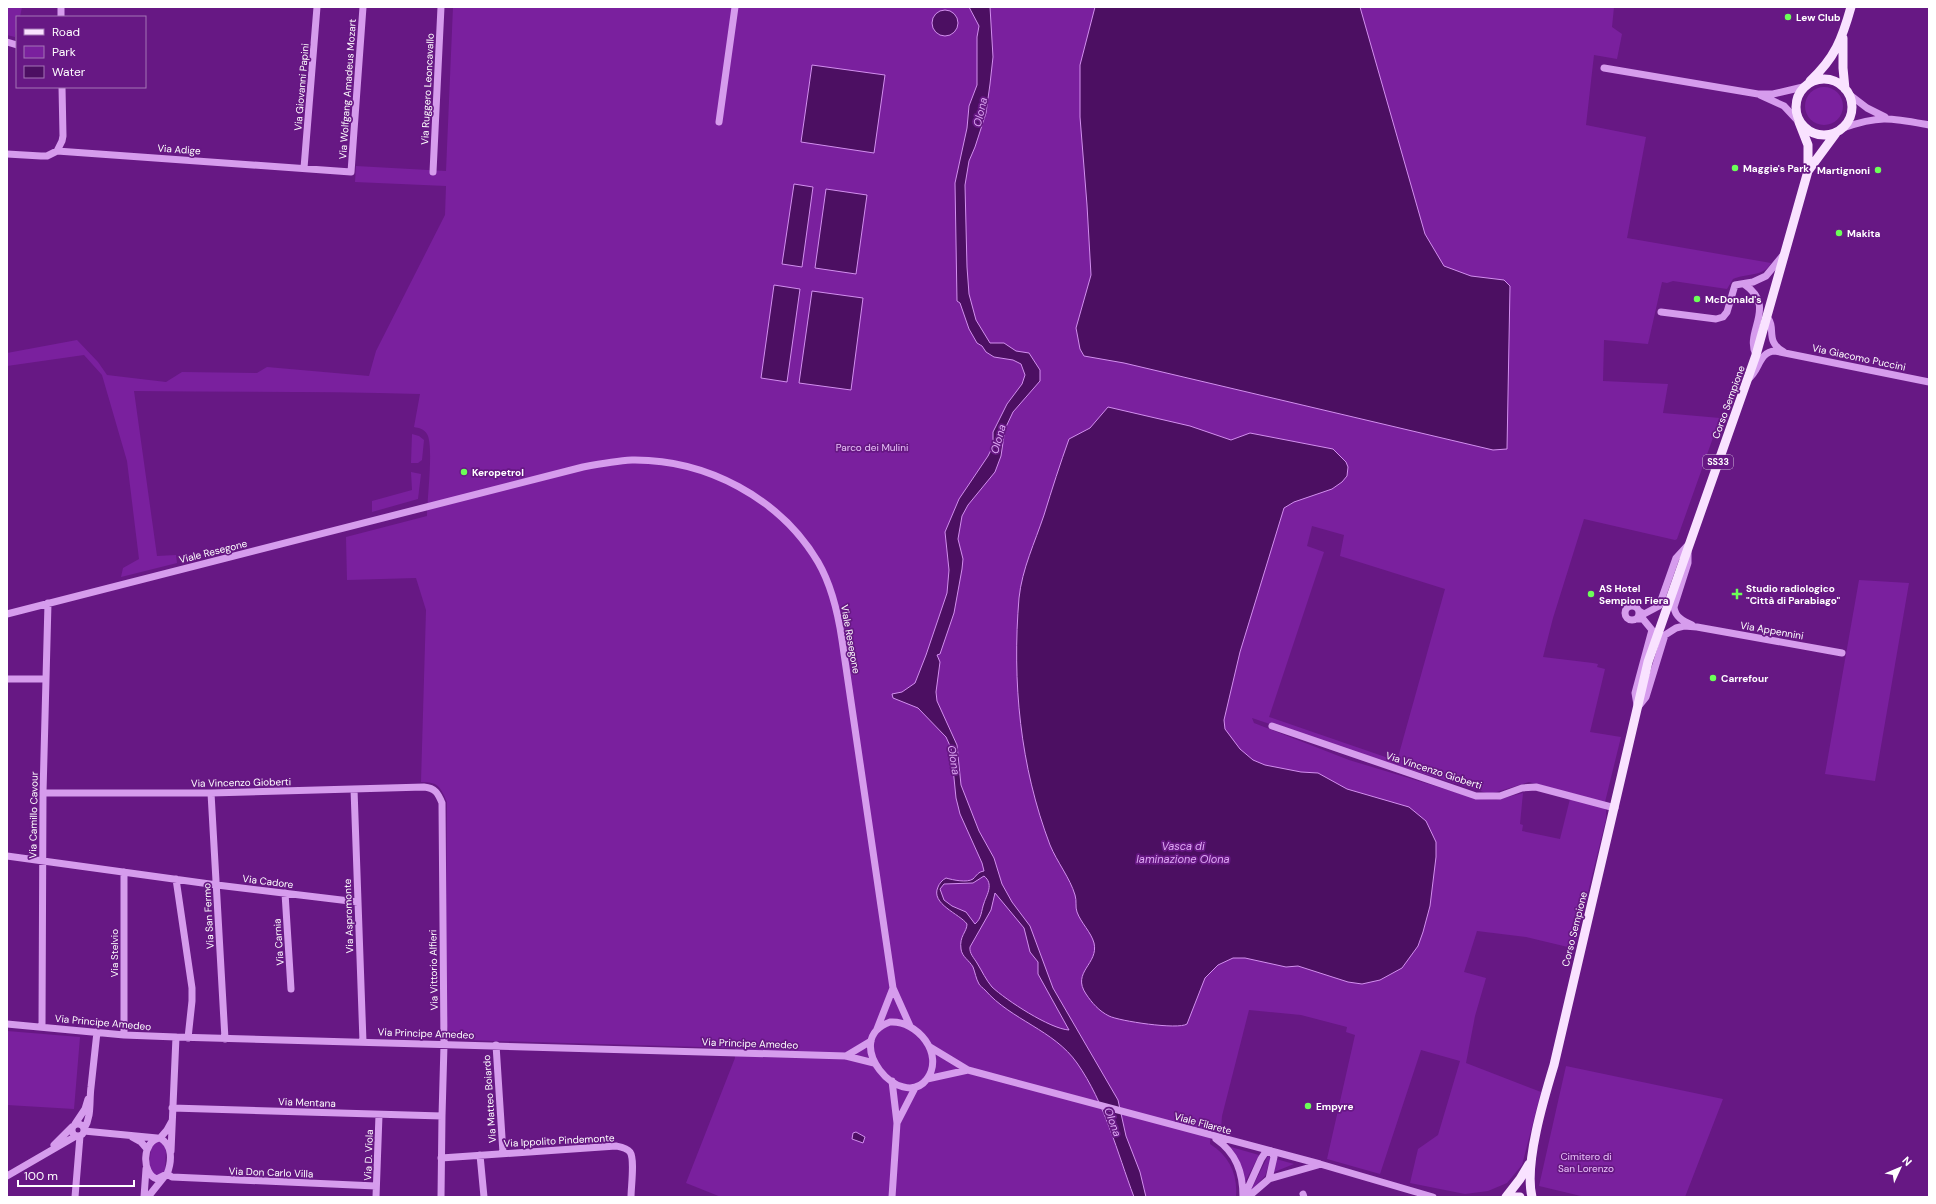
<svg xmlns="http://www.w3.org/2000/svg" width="1936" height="1204" viewBox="0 0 1936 1204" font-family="'DM Sans',sans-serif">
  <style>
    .green { fill: #7a209e; fill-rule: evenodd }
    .water { fill: #4c0f62; stroke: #d38fef; fill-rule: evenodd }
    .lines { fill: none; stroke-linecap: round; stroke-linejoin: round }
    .minor { stroke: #d69ced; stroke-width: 7 }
    .major { stroke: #f9e2ff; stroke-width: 9 }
    .poi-dot { fill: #6cff58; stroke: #671884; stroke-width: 1.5 }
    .labels { text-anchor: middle; stroke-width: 3.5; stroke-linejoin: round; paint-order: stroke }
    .shield { fill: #671884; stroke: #d1bada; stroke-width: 1 }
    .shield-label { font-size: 9px; font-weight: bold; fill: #fff }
    .poi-label { font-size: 10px; font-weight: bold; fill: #fff; stroke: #671884; text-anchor: start }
    .street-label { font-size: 10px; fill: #fff; stroke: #671884 }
    .park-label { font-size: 10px; fill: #e9c2f9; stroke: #671884 }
    .water-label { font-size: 11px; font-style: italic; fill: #dea8f4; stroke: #671884 }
  </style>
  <rect width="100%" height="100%" fill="#671884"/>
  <!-- green -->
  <path class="green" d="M7 7H22L20 17H17L15 37 7 35Z
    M453 7H1614L1612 27 1622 34 1617 59 1594 55 1586 125 1646 137 1627 238 1771 263C1764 277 1746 273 1733 279L1727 289 1673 281 1667 283 1662 282 1648 344 1604 340 1603 381 1668 384 1663 413 1720 418 1677 539 1675 540 1584 519 1553 618 1543 657 1593 663 1598 664 1597 667 1605 669 1590 732 1621 737 1605 802 1529 782 1490 794 1366 756 1252 718 1254 723 1349 760 1478 799 1496 800 1523 793 1520 824 1523 825 1522 831 1560 839 1570 799 1604 807 1606 810V819L1575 945 1572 948 1526 937 1477 931 1464 972 1486 978 1475 1016 1466 1063 1541 1092 1522 1165 1507 1183 1488 1191 1465 1194 1410 1183 1418 1149 1438 1135 1460 1061 1421 1050 1380 1174 1327 1159 1355 1035 1346 1032 1347 1027 1301 1015 1249 1010 1222 1116 1221 1128 1211 1125 1210 1144C1229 1156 1238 1174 1236 1197H721L686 1183 735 1058V1048L463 1040C444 1036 447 1024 445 1007L447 802C440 786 438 782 421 782L426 610 416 578 347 580 346 537 427 516C427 499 434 445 427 434 424 429 419 428 414 427L420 394C325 391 230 392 134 391L157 556 176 555 177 563 121 577 123 568 139 559 127 461 102 375 84 355 7 366V353L77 340 98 362 107 375 166 382 182 372 257 373 267 367 369 376 376 351 445 215 446 186 355 182 356 166 446 171ZM1312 526 1344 535 1340 556 1445 589 1397 761 1269 717 1324 552 1307 546Z
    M1805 106a19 19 0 1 1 38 0a19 19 0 1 1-38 0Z
    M412 434 419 436 424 440 422 460 418 463H411Z
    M411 472 421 474 418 499 372 512V501L412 490Z
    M1859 580 1909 583 1875 781 1825 774Z
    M7 1031 80 1037 74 1109 7 1105Z
    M1566 1066 1723 1099 1685 1197H1585L1539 1186Z
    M156 1141 162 1142 166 1149 165 1171 163 1173 155 1176 149 1169 151 1148Z
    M1231 1147 1259 1155 1244 1184 1236 1156Z
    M1268 1156 1271 1158 1265 1176 1250 1192Z
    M1276 1159 1294 1164 1274 1172Z"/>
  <!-- water -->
  <path class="water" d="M969 7H990L993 57 990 84 986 113 975 147 969 161 965 185 967 267 969 294 976 320 990 343H1004L1016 351 1029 353 1040 370V381L1013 412 1005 429 1001 456 995 472 968 505 962 516 958 539 963 559 962 569 954 613 940 654 937 655 940 662 936 692 937 701 957 745 961 785 979 831 994 858 1002 884 1012 902 1030 926 1053 988 1118 1100 1126 1136 1140 1172 1146 1197H1134C1117 1152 1105 1103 1077 1063 1054 1030 1011 1020 985 990 983 988 980 986 979 984 976 979 975 972 973 967 969 960 962 957 961 949 959 936 967 932 967 924 960 914 930 904 938 887 939 884 942 880 946 878 953 880 967 883 973 879 977 875 978 872 984 871L982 863 960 814 956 798 951 748 946 737 918 708 893 698 892 694 902 692 915 683 926 655 947 593 949 570 945 532 959 499 988 456 993 446V432L1007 404 1022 384 1025 375 1021 364 1013 360 994 357 986 352 982 346 977 343 969 329 960 303 957 301 955 183 967 128 969 106 977 85V37L979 26ZM984 876C994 884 987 894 984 903 981 911 982 918 975 924L966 912 952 906 944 900 940 889 944 884 973 883ZM995 893 1024 928 1030 952 1038 962V974L1069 1030C1050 1029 1006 1000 992 987 986 980 982 971 977 963 974 958 969 953 970 947L991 910Z
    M1095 7H1360L1425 234 1444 266 1471 276 1504 280 1510 286 1507 449 1493 450 1124 363 1084 356 1080 349 1076 328 1091 275 1087 205 1080 117V65Z
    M932 23a13 13 0 1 1 26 0a13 13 0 1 1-26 0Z
    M812 65 885 75 874 153 801 142Z
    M794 184 813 187 802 267 782 264Z
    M826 189 867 195 856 274 815 268Z
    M774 285 800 289 787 382 761 378Z
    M812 291 863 298 851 390 799 383Z
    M1108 407 1190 426 1231 440 1250 433 1333 449 1346 462 1348 467 1347 476 1342 482 1332 489 1294 502 1284 508 1240 652 1224 720 1225 729 1240 749 1253 760 1265 765 1301 772 1318 773 1347 789 1409 807 1426 821 1436 842V857L1430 906 1423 932 1418 946 1402 968 1380 980 1362 984 1348 982 1298 966 1286 967 1245 958H1233L1218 965 1205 978 1187 1024C1178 1030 1119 1021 1109 1016 1099 1011 1092 1003 1086 994 1071 972 1099 964 1094 943 1091 932 1081 923 1077 912 1075 907 1077 901 1075 895 1070 878 1057 862 1050 845 1020 766 1012 682 1019 598 1022 569 1035 542 1044 515 1052 489 1060 464 1069 439L1090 428Z
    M856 1132 865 1137 863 1143 852 1139 853 1133Z"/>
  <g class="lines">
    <!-- minor -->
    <path class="minor" d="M61 7V17
      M7 42 17 45
      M1604 68 1758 94H1773L1803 87
      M1760 95 1784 106 1799 122
      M1850 95 1867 108 1885 117
      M719 122 735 7
      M1843 128C1880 115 1891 118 1929 125
      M57 151 62 141 63 136 62 87
      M7 154 41 156H47L57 151 351 172 363 7
      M304 168 317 7
      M433 172 441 7
      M1744 284C1778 307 1744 331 1756 355
      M1661 312 1716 319 1723 317 1727 312 1735 285 1753 282 1766 276 1784 254
      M1767 317C1777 328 1764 341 1784 352
      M1748 379C1760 371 1758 352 1775 351L1929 382
      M1688 552V563L1674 607C1675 617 1683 621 1692 625
      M1625 613a7 7 0 1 1 14 0a7 7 0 1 1-14 0Z
      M1639 611 1644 614 1659 606 1676 558 1687 546
      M7 614 583 467C599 464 615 461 632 460 706 459 780 498 818 562 832 586 838 613 842 640L893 988 910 1026
      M1636 619H1643L1652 630 1635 693 1637 705
      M7 679H46
      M1638 707 1646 697 1665 635 1676 628 1684 626 1697 627 1842 653
      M1272 726 1476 796H1500L1522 788 1536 787 1615 808
      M354 789 363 1042
      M43 793H211L424 787C435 788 438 793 442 803L444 1045 442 1116 441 1197
      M211 793 225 1039
      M7 856 217 885 358 902
      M176 879 192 988V1001L188 1038
      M285 893 291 989
      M890 1022C917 1020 945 1054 927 1079 901 1113 839 1040 890 1022Z
      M7 1024 124 1035 176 1037 846 1056 874 1063
      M42 1027 43 793 48 603
      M877 1029 893 988
      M124 1035V872
      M496 1045 503 1153
      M930 1047 968 1070 1320 1164 1433 1197
      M846 1056 871 1041
      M927 1079 968 1070
      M892 1081 897 1123 892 1197
      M172 1108 442 1116
      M897 1123 915 1088
      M72 1130a6 6 0 1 1 12 0a6 6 0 1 1-12 0Z
      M75 1124 85 1109 88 1099
      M84 1129C92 1116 89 1102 91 1087 93 1069 95 1050 97 1032
      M84 1131 157 1138
      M132 1137 141 1142 147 1149
      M160 1138C173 1145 172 1161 167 1174L157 1179C141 1174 142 1140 160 1138Z
      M160 1138 167 1130 172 1121
      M1216 1139C1236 1153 1243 1172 1243 1197
      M54 1145 72 1127
      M171 1151 176 1037
      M480 1155 484 1197
      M441 1158 616 1146C621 1147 627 1148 630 1152 635 1159 631 1187 631 1197
      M167 1174 172 1177 376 1186
      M7 1176 76 1136
      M1269 1179 1274 1157 1271 1151
      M1303 1194 1304 1197
      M75 1197 80 1136
      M144 1197 146 1169
      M148 1197 164 1177
      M376 1197 379 1115
      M1244 1197 1261 1159 1265 1153 1271 1151
      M1248 1197 1269 1179 1318 1165"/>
    <!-- major -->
    <path class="major" d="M1843 38V68L1845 89
      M1796 107a28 28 0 1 1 56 0a28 28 0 1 1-56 0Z
      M1810 81C1835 58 1842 39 1851 7
      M1808 171 1836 133
      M1506 1197 1520 1179 1529 1164
      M1507 1197H1520
      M1532 1197C1524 1164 1544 1098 1554 1065L1648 662 1756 355 1808 171V145L1799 122"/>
  </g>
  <!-- markers -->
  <g class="poi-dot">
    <circle cx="1788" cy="17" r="4"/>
    <circle cx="1735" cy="168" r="4"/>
    <circle cx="1878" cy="170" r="4"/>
    <circle cx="1839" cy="233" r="4"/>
    <circle cx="1697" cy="299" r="4"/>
    <circle cx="464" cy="472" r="4"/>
    <circle cx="1591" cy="594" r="4"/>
    <path d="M1735 588h4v4h4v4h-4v4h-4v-4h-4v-4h4z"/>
    <circle cx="1713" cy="678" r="4"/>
    <circle cx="1308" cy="1106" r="4"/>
  </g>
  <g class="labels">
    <!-- shield labels -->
    <rect class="shield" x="1703" y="455" width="30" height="14" rx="3"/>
    <g class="shield-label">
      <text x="1718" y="465">SS33</text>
    </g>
    <!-- poi labels -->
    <g class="poi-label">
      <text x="1796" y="21">Lew Club</text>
      <text x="1743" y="172">Maggie's Park</text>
      <text x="1870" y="174" text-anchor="end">Martignoni</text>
      <text x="1847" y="237">Makita</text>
      <text x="1705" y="303">McDonald's</text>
      <text x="472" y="476">Keropetrol</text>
      <text x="1599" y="592">AS Hotel<tspan x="1599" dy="12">Sempion Fiera</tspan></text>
      <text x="1746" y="592">Studio radiologico<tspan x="1746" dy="12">"Città di Parabiago"</tspan></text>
      <text x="1721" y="682">Carrefour</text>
      <text x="1316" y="1110">Empyre</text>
    </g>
    <!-- street labels -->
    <g class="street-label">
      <text transform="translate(301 87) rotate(-85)" y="4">Via Giovanni Papini</text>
      <text transform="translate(347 89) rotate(-86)" y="4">Via Wolfgang Amadeus Mozart</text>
      <text transform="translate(427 89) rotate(-87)" y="4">Via Ruggero Leoncavallo</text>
      <text transform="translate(179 149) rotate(4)" y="4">Via Adige</text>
      <text transform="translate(1859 357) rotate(12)" y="4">Via Giacomo Puccini</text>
      <text transform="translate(1728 402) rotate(-70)" y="4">Corso Sempione</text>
      <text transform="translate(213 551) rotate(-14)" y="4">Viale Resegone</text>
      <text transform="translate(1772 630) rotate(10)" y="4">Via Appennini</text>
      <text transform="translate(851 639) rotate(80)" y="4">Viale Resegone</text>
      <text transform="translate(1434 770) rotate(18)" y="4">Via Vincenzo Gioberti</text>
      <text transform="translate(241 782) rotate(-1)" y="4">Via Vincenzo Gioberti</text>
      <text transform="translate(33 815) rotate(-89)" y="4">Via Camillo Cavour</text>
      <text transform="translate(268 881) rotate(7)" y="4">Via Cadore</text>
      <text transform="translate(208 916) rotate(-93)" y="4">Via San Fermo</text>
      <text transform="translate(348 916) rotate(-92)" y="4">Via Aspromonte</text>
      <text transform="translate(1574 929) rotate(-76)" y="4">Corso Sempione</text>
      <text transform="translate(278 942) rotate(-94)" y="4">Via Carnia</text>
      <text transform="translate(114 953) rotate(-90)" y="4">Via Stelvio</text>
      <text transform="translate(433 970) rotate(-91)" y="4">Via Vittorio Alfieri</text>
      <text transform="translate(103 1022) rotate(5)" y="4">Via Principe Amedeo</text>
      <text transform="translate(426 1033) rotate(2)" y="4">Via Principe Amedeo</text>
      <text transform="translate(750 1043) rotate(2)" y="4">Via Principe Amedeo</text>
      <text transform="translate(489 1099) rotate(-94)" y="4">Via Matteo Boiardo</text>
      <text transform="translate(307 1102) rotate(2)" y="4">Via Mentana</text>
      <text transform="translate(1203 1123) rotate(15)" y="4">Viale Filarete</text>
      <text transform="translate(559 1140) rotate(-3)" y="4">Via Ippolito Pindemonte</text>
      <text transform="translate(368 1155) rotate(-88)" y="4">Via D. Viola</text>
      <text transform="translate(271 1172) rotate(2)" y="4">Via Don Carlo Villa</text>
    </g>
    <!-- park labels -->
    <g class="park-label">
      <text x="872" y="451">Parco dei Mulini</text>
      <text x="1586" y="1160">Cimitero di<tspan x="1586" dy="12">San Lorenzo</tspan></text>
    </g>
    <!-- water labels -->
    <g class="water-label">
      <text transform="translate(980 112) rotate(-77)" y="4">Olona</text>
      <text transform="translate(998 439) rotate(-74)" y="4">Olona</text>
      <text transform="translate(954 760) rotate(80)" y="4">Olona</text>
      <text x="1183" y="850">Vasca di<tspan x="1183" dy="13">laminazione Olona</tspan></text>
      <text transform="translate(1113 1122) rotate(70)" y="4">Olona</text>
    </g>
  </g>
  <!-- border -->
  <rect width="1936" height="1204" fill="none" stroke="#ffffff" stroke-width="16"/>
  <!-- legend -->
  <rect x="16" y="16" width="130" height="72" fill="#671884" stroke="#a474b5"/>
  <rect x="24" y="29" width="20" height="6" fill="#f9e2ff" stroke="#a474b5"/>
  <text x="52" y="36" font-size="12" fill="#ffffff">Road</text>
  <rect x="24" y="46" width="20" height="12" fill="#7a209e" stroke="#a474b5"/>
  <text x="52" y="56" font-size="12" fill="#ffffff">Park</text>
  <rect x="24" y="66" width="20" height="12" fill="#4c0f62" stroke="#a474b5"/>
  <text x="52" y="76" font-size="12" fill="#ffffff">Water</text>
  <!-- north arrow -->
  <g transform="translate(1900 1168) rotate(46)" stroke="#671884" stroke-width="3" paint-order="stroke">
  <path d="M0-3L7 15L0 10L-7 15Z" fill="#ffffff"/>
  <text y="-6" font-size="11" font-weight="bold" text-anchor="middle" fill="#ffffff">N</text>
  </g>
  <!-- scale -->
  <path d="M18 1180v6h116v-6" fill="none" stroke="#ffffff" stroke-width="2"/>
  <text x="24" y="1180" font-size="12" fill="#ffffff" stroke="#671884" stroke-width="3" paint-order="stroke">100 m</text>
</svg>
